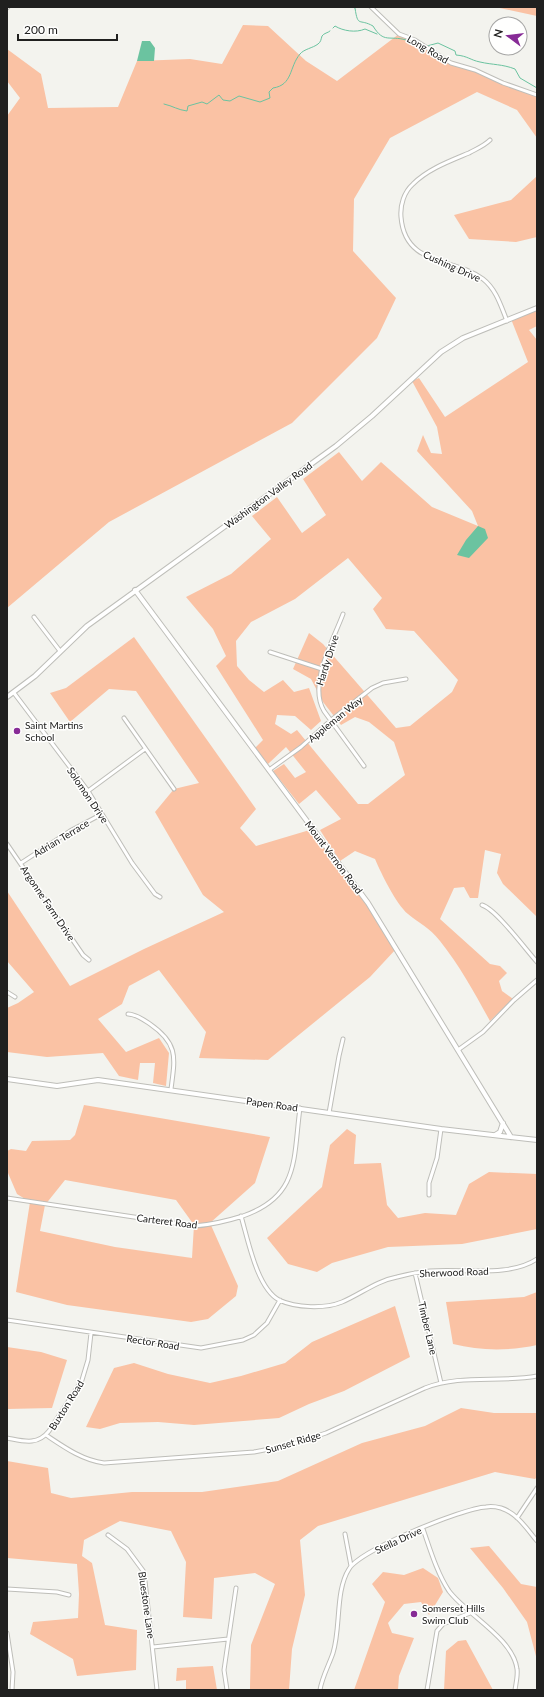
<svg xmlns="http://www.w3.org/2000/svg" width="544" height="1697" viewBox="0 0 544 1697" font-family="Lato,sans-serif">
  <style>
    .green { fill: #fac2a4; fill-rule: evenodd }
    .water { fill: #6bc3a0 }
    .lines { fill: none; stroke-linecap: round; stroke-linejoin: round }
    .stream { stroke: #6bc3a0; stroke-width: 1 }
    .minor-casing { stroke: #bebeb9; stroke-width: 5 }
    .tertiary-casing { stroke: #bebeb9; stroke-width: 6 }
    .minor { stroke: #fff; stroke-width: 3 }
    .tertiary { stroke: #fff; stroke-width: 4 }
    .poi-dot { fill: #872b96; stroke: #fffffe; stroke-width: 1.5 }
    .labels { text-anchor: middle; stroke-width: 3; stroke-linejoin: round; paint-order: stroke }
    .street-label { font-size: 10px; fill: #20201f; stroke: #fffffe }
    .poi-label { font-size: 10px; fill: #20201f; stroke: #fffffe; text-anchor: start }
  </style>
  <rect width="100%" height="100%" fill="#f3f3ee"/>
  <!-- green -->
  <path class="green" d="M495 7H537V16Z
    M243 25 268 26 306 61 337 81 399 34 415 40 446 60 475 70 503 83 537 95V138L517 110 477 92 390 138 354 199 353 251 396 298 377 338 292 423 109 522 7 608V116L20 98 7 81V49L41 74 48 108 118 107 137 61 190 59 222 64Z
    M537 176V237L516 242 469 239 454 215 511 200Z
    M537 308V326L529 330 537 340V917L503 884 497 873 501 854 485 850 478 898H470L464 887 454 888 440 919 490 964 500 966 507 973 499 981 502 991 513 999 490 1021C475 994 460 966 440 941 429 927 420 924 408 914 396 904 381 873 375 859L355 851 340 861 320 830 341 819 316 790 299 804 273 771 284 764 295 778 306 772 286 747 268 764 255 748 263 740 216 666 226 656 213 629 186 597 231 574 271 539 252 516 277 497 302 533 326 515 303 479 339 452 362 481 381 462 432 507 478 526 472 511 417 451 423 435 431 453 442 454 437 427 412 381 419 378 445 417 528 362 511 319ZM348 558 382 598 373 609 386 629 414 631 458 680 452 692 410 726 396 728 323 644 309 633 293 669 311 679 323 702 341 725 355 717 369 722 394 742 405 775 368 804H358L297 730 291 734 275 724 277 715 295 716 311 730 321 721 309 688 294 692 283 680 264 692 249 680 237 666 236 641 251 622 295 599Z
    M134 637 256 809 240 828 256 846 313 829 368 903 396 949 370 977 268 1060 199 1058 206 1032 159 970 129 986 122 1004 98 1019 126 1052 159 1038 169 1053 166 1086 153 1083 155 1063H140L138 1080 119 1076 103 1053 47 1057 7 1052V1008L18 1003 34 992 7 961V891L70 986 144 949 224 912 203 895 155 812 174 789 199 783 136 691 109 689 70 722 50 693 66 688Z
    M84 1105 270 1137 255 1183 210 1223 238 1286 236 1296 208 1319 191 1322 67 1305 16 1292 30 1202 17 1194 8 1173 7 1151 11 1149 26 1151 32 1141 70 1140 75 1135ZM65 1180 176 1200 194 1225 192 1258 115 1247 40 1231 45 1205Z
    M347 1129 356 1135 354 1164 381 1163 387 1205 398 1218 425 1213 456 1215 469 1184 489 1172 537 1174V1229L462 1244 388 1247 332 1263 317 1272 288 1264 267 1238 322 1187 330 1145Z
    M537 1292V1345C510 1351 480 1351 453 1344L446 1302 524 1297Z
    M395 1306 410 1357 344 1391 309 1404 279 1418 194 1425 158 1422 120 1423 100 1429 86 1427 114 1368 134 1363 168 1374 210 1383 241 1376 285 1363 312 1342Z
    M7 1347 41 1352 67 1360 52 1408 7 1409Z
    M461 1408 494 1413H537V1477L535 1479 495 1472 318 1526 300 1540 305 1595 292 1649 289 1690H250V1687L251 1645 275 1584 255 1573 214 1578 212 1619 183 1617 186 1562 171 1531 120 1521 84 1540 82 1556 92 1563 105 1625 137 1630 136 1670 77 1676 73 1659 30 1634 33 1622 78 1618 79 1594 77 1564 7 1558V1461L48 1468 51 1493 71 1498 132 1492H202L278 1481 362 1443 425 1426Z
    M489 1546 521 1584 537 1587V1660L527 1622 503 1588 470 1548Z
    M423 1568 438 1578 443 1592 429 1615 421 1602 404 1604 388 1623 392 1633 414 1638 399 1676 398 1690H354L385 1602 372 1584 383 1572 404 1575Z
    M466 1640 493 1690H444L446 1651 458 1641Z
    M213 1666 217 1690H186V1680L176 1681 177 1668Z"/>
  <!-- water -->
  <path class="water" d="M142 41H150L155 48 154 61H137Z
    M478 526 485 529 488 538 469 558 457 555 466 540Z"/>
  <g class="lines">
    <!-- stream -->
    <path class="stream" d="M353 7 355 8C358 28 359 18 373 26 384 44 389 35 406 40 411 42 415 45 421 46
      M333 28 335 26C343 31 356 33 365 29L377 34
      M427 46 438 43 455 51 456 55C468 56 470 60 480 62 493 65 502 64 515 69L520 78 537 88
      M164 104C173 106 178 110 187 111L188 106 202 102 207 104 219 95 223 100 230 101 239 96 260 102 270 98 269 92 273 88C293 85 289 67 300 54 304 49 313 48 318 44 321 42 321 39 322 36 324 33 328 33 330 31"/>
    <!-- minor casing -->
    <g class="minor-casing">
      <path id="minor" d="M371 7 399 34 415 40 451 63 475 70 503 83 537 95
        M7 8 8 7
        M490 140C484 146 476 149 469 153 450 161 428 169 413 184 404 192 400 205 401 217 405 267 454 257 483 279 496 289 501 306 507 321
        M343 614C333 641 308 684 324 711L364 766
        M34 617 60 651
        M270 652 322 669
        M14 693 88 791 132 863 155 894 160 897
        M124 718 174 789
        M269 770 301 747 330 721 372 688 383 683 406 679
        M88 791 145 749
        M7 844 83 955 89 960
        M21 863 70 831 102 814
        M482 905C496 909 526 950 537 962
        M7 992 15 997
        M128 1014C136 1014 144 1020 150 1024 179 1044 175 1058 171 1089
        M458 1050 483 1032 514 1000 537 980
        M329 1113 339 1056 343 1039
        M429 1195V1183L437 1158 441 1129
        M7 1198 194 1226C211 1225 227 1221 243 1216 300 1196 293 1159 300 1108
        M241 1216C248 1240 257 1288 279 1300 296 1308 325 1309 342 1302 361 1294 376 1281 397 1277 408 1274 419 1272 430 1271 463 1268 508 1278 537 1259
        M415 1273 441 1383
        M7 1320 201 1348 243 1340 254 1335 267 1323 280 1300
        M46 1435C64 1447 82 1460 104 1463L254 1452 290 1445 326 1433 425 1388C461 1374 499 1383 537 1376
        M7 1438C23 1441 37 1446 49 1431L82 1380 88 1360 91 1333
        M517 1518 537 1488
        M423 1529C430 1549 437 1573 449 1591 467 1615 513 1638 517 1669 518 1675 516 1683 515 1690
        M345 1534 351 1566
        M108 1535 127 1549 144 1572 157 1690
        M7 1589 57 1592 69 1595
        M7 1633 13 1672 12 1690
        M153 1647 228 1639
        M227 1690 224 1670 236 1588
        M320 1690C322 1677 329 1665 333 1653 341 1628 335 1591 349 1569 360 1550 463 1508 486 1507 491 1506 497 1507 501 1508 517 1513 527 1529 537 1541
        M427 1690 437 1631 443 1624 470 1613"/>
    </g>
    <!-- tertiary casing -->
    <g class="tertiary-casing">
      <path id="tertiary" d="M135 590 368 903 511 1137
        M7 697 35 676 87 626 336 446 372 416 441 352 463 338 537 308
        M7 1079 57 1086 98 1080 441 1129 537 1140
        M495 1135 500 1132 503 1123"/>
    </g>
    <!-- minor -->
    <use href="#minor" class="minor"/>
    <!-- tertiary -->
    <use href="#tertiary" class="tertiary"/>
  </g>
  <!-- markers -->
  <g class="poi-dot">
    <circle cx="17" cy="731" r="4"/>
    <circle cx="414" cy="1614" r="4"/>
  </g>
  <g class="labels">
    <!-- street labels -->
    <g class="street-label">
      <text transform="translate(428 49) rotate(30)" y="4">Long Road</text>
      <text transform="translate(452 266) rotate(24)" y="4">Cushing Drive</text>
      <text transform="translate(268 495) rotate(-36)" y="4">Washington Valley Road</text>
      <text transform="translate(327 660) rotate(-72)" y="4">Hardy Drive</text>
      <text transform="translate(335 719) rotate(-39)" y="4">Appleman Way</text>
      <text transform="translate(88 795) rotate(56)" y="4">Solomon Drive</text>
      <text transform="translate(61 838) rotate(-31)" y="4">Adrian Terrace</text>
      <text transform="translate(334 857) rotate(53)" y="4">Mount Vernon Road</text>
      <text transform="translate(48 903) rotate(56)" y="4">Argonne Farm Drive</text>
      <text transform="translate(272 1104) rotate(8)" y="4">Papen Road</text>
      <text transform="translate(167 1221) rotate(7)" y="4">Carteret Road</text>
      <text transform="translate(454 1272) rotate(-2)" y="4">Sherwood Road</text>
      <text transform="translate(428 1328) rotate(77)" y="4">Timber Lane</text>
      <text transform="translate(153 1342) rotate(9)" y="4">Rector Road</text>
      <text transform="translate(66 1405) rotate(-58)" y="4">Buxton Road</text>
      <text transform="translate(293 1442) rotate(-16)" y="4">Sunset Ridge</text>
      <text transform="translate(398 1540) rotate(-25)" y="4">Stella Drive</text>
      <text transform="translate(147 1605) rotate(82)" y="4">Bluestone Lane</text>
    </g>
    <!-- poi labels -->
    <g class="poi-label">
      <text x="25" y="729">Saint Martins<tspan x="25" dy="12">School</tspan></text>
      <text x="422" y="1612">Somerset Hills<tspan x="422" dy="12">Swim Club</tspan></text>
    </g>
  </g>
  <!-- border -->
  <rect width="544" height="1697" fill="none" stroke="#20201f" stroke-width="16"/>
  <!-- north arrow -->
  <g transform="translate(508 36) rotate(285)"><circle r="19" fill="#fffffe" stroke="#a6a6a5"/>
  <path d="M0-3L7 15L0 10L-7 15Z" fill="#872b96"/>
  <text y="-6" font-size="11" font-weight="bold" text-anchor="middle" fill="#20201f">N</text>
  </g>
  <!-- scale -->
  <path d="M18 34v6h99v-6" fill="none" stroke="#20201f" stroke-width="2"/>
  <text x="24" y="34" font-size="12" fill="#20201f" stroke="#fffffe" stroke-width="3" paint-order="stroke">200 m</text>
</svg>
